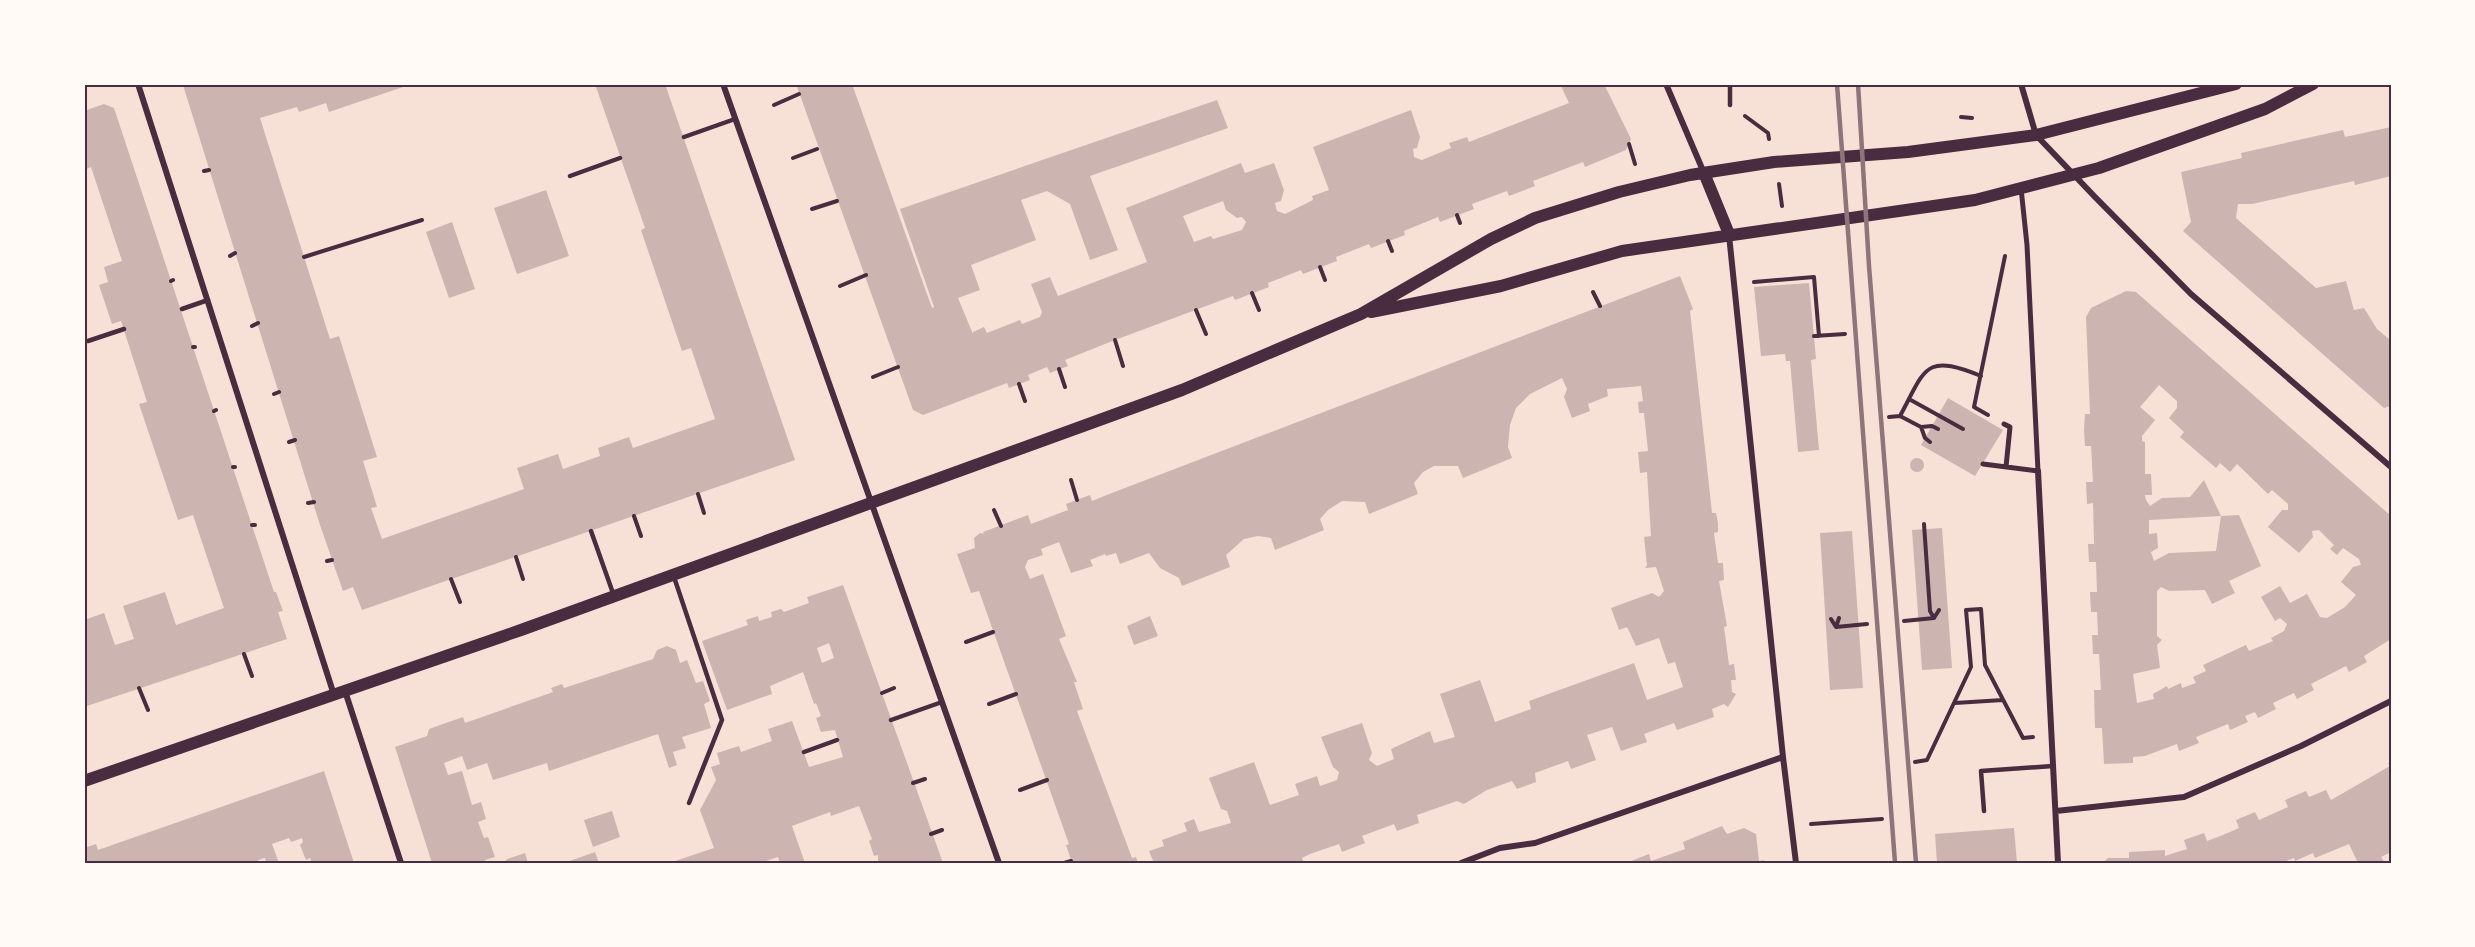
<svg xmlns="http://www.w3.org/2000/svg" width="2475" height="947" viewBox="0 0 2475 947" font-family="'Golos Text',sans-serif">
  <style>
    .building { fill: #ccb4b1; fill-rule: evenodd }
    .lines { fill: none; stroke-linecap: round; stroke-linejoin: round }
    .path { stroke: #4a2c40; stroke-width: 4 }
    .service { stroke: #4a2c40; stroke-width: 4.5 }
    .pedestrian { stroke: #4a2c40; stroke-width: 5 }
    .minor { stroke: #4a2c40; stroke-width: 6 }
    .secondary { stroke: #4a2c40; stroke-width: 12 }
    .rail { stroke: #8f747c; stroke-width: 4.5 }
    .neatline { fill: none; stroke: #4a2c40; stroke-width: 2 }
  </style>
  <rect width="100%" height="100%" fill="#f7e1d7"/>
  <!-- building -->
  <path class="building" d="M188 84H412L329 112 326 103 299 112 297 107 260 118 330 339 339 336 377 457 363 461 377 507 371 508 382 539 524 489 517 468 558 454 563 469 600 456 598 448 629 437 633 448 715 419 691 348 682 351 641 230 645 228 595 84H665L795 460 362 610 353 587 343 591 320 525 183 85Z
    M796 84H852L932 308 934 307 900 209 1217 100 1228 128 1090 176 1118 250 1090 260 1070 204 1047 191 1021 200 1036 240 971 265 980 290 958 298 973 334V332L984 327 987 333 1020 320 1022 324 1040 317 1042 312 1031 284 1050 277 1058 296 1147 262 1126 208 1241 163 1245 173 1274 163 1284 190 1281 201 1275 203 1277 211 1285 214 1313 200 1312 196 1329 190 1313 147 1411 110 1420 137 1417 148 1413 149 1414 157 1422 160 1451 148 1449 143 1467 137 1469 142 1569 103 1560 84H1604L1631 139 1626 150 1585 167 1583 162 1533 181 1535 186 1509 196 1507 191 1472 204 1474 209 1440 222 1438 217 1404 231 1405 235 1371 248 1369 244 1336 257 1337 261 1303 274 1301 270 1268 283 1269 287 1235 300 1233 296 1115 340 1065 360 1068 366 1050 373 1047 367 1028 375 1030 380 1009 388 1007 383 923 415 913 410ZM1223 201 1226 210 1237 218 1242 217 1246 222 1242 230 1213 239 1211 236 1194 242 1183 216Z
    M104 104 114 108 274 592H276L283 611 278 612 287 639 84 707V620L104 613 115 645 134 639 123 606 165 592 176 625 224 608 193 515 178 520 139 404 147 402 121 321 112 324 99 285 108 282 104 267 122 261 91 167 84 170V111Z
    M2391 127V176L2355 185 2354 181 2252 204H2238L2236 218 2316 288 2346 281 2354 310 2364 308 2377 329 2389 339 2391 336V406L2384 408 2183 231 2191 222 2181 172 2242 158 2241 153 2343 130 2345 137Z
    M546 190 569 256 517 274 494 208Z
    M452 222 475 289 449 298 426 232Z
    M1680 276 1693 309 1690 311 1712 513H1716L1718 523V532L1714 533 1718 563H1723L1724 580 1719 581 1727 626 1724 627 1729 665 1734 664 1736 680H1731L1732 692 1736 694 1728 707 1724 704 1712 709 1714 717 1677 730 1674 723 1644 734 1647 742 1621 751 1612 727 1587 735 1596 760 1571 769 1568 761 1535 773 1536 782 1517 789 1512 781 1487 790 1464 804 1457 801 1417 815 1419 823 1397 831 1394 824 1362 836 1365 843 1342 852 1339 844 1310 854 1302 858 1304 863H1154L1149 851 1164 846 1162 840 1187 831 1184 823 1194 819 1199 832 1231 823 1227 811 1221 809 1209 778 1254 762 1270 805 1299 795 1295 784 1317 776 1320 786 1337 780 1339 772 1333 767 1321 737 1362 723 1372 753 1369 760 1377 766 1394 759 1391 749 1430 731 1434 743 1455 737 1440 694 1480 680 1495 722 1531 709 1529 701 1634 663 1647 700 1683 687 1675 662 1668 664 1659 638 1636 646 1627 627 1619 630 1611 608 1652 593 1659 597 1664 591 1656 567 1645 568 1647 565 1644 537 1651 536 1647 472 1640 473 1638 452 1648 451 1644 413H1639L1638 402 1643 401 1641 386 1607 389 1608 396 1588 404 1590 411 1572 418 1564 397 1567 389 1562 378 1530 394 1516 408 1510 425 1508 447 1512 458 1463 478 1458 466H1434L1423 472 1414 483 1418 494 1369 514 1365 502 1342 501 1328 510 1320 519 1324 530 1275 550 1271 538 1258 536 1244 539 1226 555 1230 567 1182 586 1179 578 1160 568 1149 553 1120 564 1116 553 1106 556 1105 554 1090 560 1093 566 1071 573 1059 542 1041 549 1043 555 1028 560 1025 567 1030 579 1043 574 1066 636 1059 639 1077 682H1074L1083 709 1077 711 1132 858 1136 857 1138 863H1072L1066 845 1069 844 979 591 971 593 957 554 975 548 974 538 980 533 984 534 983 532 1028 515 1031 524 1068 510 1066 504 1090 495 1092 501 1104 496Z
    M1809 283 1816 359 1811 360 1819 450 1798 452 1790 361H1786L1785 354 1761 356 1754 287Z
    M2126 291 2136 292 2391 516V639L2364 656 2367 662 2349 672 2346 666 2311 684 2314 690 2297 699 2294 693 2273 703 2276 709 2258 718 2255 712 2245 716 2248 722 2230 730 2228 724 2196 737 2199 743 2179 751 2177 744 2145 756 2133 757V763L2104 764 2102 728H2095L2094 690H2101L2099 654H2093L2092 635H2098L2097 612H2091L2090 592H2097L2096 562H2089L2088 544H2094L2093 503 2087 504 2086 482H2093L2091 446H2085L2084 430 2085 414H2090L2086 317 2091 308ZM2159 385 2177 401V408L2169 418 2184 432 2180 437 2216 468 2220 463 2230 472 2237 464 2268 494 2272 490 2288 504V510H2282L2268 527 2299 553 2313 537 2312 531 2319 530 2334 545 2330 549 2337 555 2343 548 2359 559 2361 565 2353 567 2341 582 2356 595 2345 607 2327 618 2320 617 2307 594 2290 603 2280 586 2261 597 2275 621 2280 618 2287 624 2284 631 2271 638 2273 641 2249 651 2246 645 2203 665 2206 671 2193 677 2196 683 2182 688 2181 683 2168 689 2167 686 2153 694 2154 699 2137 703 2133 674 2160 668 2157 645 2162 640 2157 636V591L2161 587 2169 591 2205 590 2212 604 2235 593 2229 581 2261 566 2239 515 2221 516 2204 480 2190 497 2162 498 2150 506 2146 500 2145 495H2152L2151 474H2145V442L2142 441V436L2155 420 2140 407ZM2221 516 2216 551 2169 553 2154 561 2151 552 2158 548 2157 533 2149 534V520Z
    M1948 398 2003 430 1975 476 1921 445Z
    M1910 465a7 7 0 1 1 14 0a7 7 0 1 1-14 0Z
    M1942 528 1952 668 1922 670 1912 530Z
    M1852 531 1863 688 1830 690 1820 533Z
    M843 585 943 863H878V855L874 856 869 841 872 839 859 806 831 816 830 812 792 826 805 863H780L778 857 760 863H669L714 848 700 810 716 780 711 767 720 764 717 753 739 746 741 752 772 741 768 729 792 721 809 767 843 757 835 730 821 732 816 718 821 716 816 703 814 704 803 672 770 686 772 694 727 710 702 641 748 625 746 620 758 616 759 621 772 617 771 612 781 609 784 612 809 603 807 597ZM829 643 834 658 822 663 817 648Z
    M1150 616 1158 636 1134 645 1127 626Z
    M667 646 676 650 680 663 687 660 696 683 703 681 710 701 704 704 711 728 682 737 686 748 673 752 677 765 669 768 658 734 549 771 547 763 493 780 487 763 467 770 462 756 444 763 448 775 462 771 472 805 481 802 486 819 478 822 484 838 488 837 495 857 485 860 486 863H432L395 747 427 736 429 729 463 717 465 723 553 692 551 688 562 684 564 688 653 659 657 650Z
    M2391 761V852L2381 857 2385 863H2358L2349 844 2315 858 2313 853 2295 861 2294 858 2281 863H2103L2108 858H2129V852L2165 850V856L2171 854 2187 849 2184 840 2204 833 2207 841 2223 835 2239 828 2236 820 2255 812 2259 820 2288 807 2285 800 2306 791 2309 797 2326 790 2331 800 2390 766 2388 763Z
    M324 771 354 863H312L310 858 306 860 300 845 303 842 302 838 291 842 289 838 272 844 279 863H266L265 858 258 860 259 863H84V848L96 844 98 850Z
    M612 811 620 837 593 847 584 820Z
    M1722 826 1727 834 1744 828 1756 834 1759 861 1764 860 1765 863H1626L1649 854 1651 861 1685 849 1683 842Z
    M2014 828 2017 863H1937L1935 834Z
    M595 852 599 863H564Z
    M525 853 528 863H504L507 859Z"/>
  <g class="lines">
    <!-- path -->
    <path class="path" d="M774 105 799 94
      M1745 116 1768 133 1769 139
      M1961 117 1972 118
      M1629 144 1635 164
      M793 158 817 149
      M204 171 209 170
      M1779 184 1782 206
      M812 209 837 201
      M1457 215 1460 223
      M1388 241 1392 251
      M230 256 235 253
      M304 257 422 220
      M1320 267 1325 280
      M171 281 173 280
      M1754 282 1814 277 1819 336
      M840 286 866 275
      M1593 292 1600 306
      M1252 293 1259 310
      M1196 310 1206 334
      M252 326 258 323
      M1814 336 1845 334
      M1115 340 1123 366
      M193 347H195
      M1059 369 1065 387
      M873 377 898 367
      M1019 384 1025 401
      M274 394 279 392
      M1909 399 1963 429
      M214 411 216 410
      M1988 415 1974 407 2005 256
      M1900 416C1926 368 1924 353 1981 376
      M1889 417 1900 416 1921 427
      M289 442 295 440
      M1930 442 1925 438 1921 427 1932 426 1938 429
      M233 467H235
      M1071 480 1077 500
      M698 494 704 513
      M308 503 314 502
      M994 510 1001 526
      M634 516 641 536
      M1924 524 1930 611 1934 618 1939 610
      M252 525H255
      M516 557 523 579
      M327 561 332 560
      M451 579 460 602
      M1831 619 1836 627 1839 618
      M1904 621 1934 618
      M1836 627 1867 624
      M966 642 993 632
      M244 654 252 676
      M139 688 148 710
      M882 693 894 688
      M1955 703 2003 700
      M989 704 1016 694
      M1915 762 1927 760 1971 667 1966 610 1981 609 1985 665 2023 738 2033 737
      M913 783 925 779
      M1020 790 1047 780
      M1811 824 1882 819
      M931 834 942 830
      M1064 863 1071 861"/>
    <!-- service -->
    <path class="service" d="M1730 105V84
      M684 137 735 119
      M570 176 620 158
      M182 309 208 300
      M88 341 124 329
      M591 531 614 596
      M674 577 722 720 689 803
      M891 720 942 702
      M804 752 837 740
      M1984 811 1981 771 2053 766"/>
    <!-- pedestrian -->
    <path class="pedestrian" d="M2004 424 2010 427 2006 467
      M1983 464 2038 471 2027 245 2021 188"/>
    <!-- minor -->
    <path class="minor" d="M138 84 334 695
      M723 84 999 863
      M1666 84 1704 173
      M2021 84 2036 135 2095 197 2191 294 2391 467
      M1729 235 1783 757 1796 863
      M2038 471 2058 863
      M345 691 401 863
      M2056 811 2184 797 2301 746 2391 701
      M1461 863 1500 848 1535 843 1783 757"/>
    <!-- secondary -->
    <path class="secondary" d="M1704 173 1729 234
      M1371 312 1501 286 1622 251 1975 200 2099 168 2265 109 2313 84
      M84 781 521 630 1182 390 1361 314 1491 239 1535 218 1619 192 1690 175 1774 162 1908 152 2036 135 2236 84"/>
    <!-- rail -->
    <path class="rail" d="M1837 84 1895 863
      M1858 84 1869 266 1916 863"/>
  </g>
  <!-- border -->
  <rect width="2475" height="947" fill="none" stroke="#fffaf5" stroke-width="171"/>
  <rect x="86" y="86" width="2304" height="776" class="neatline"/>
</svg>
